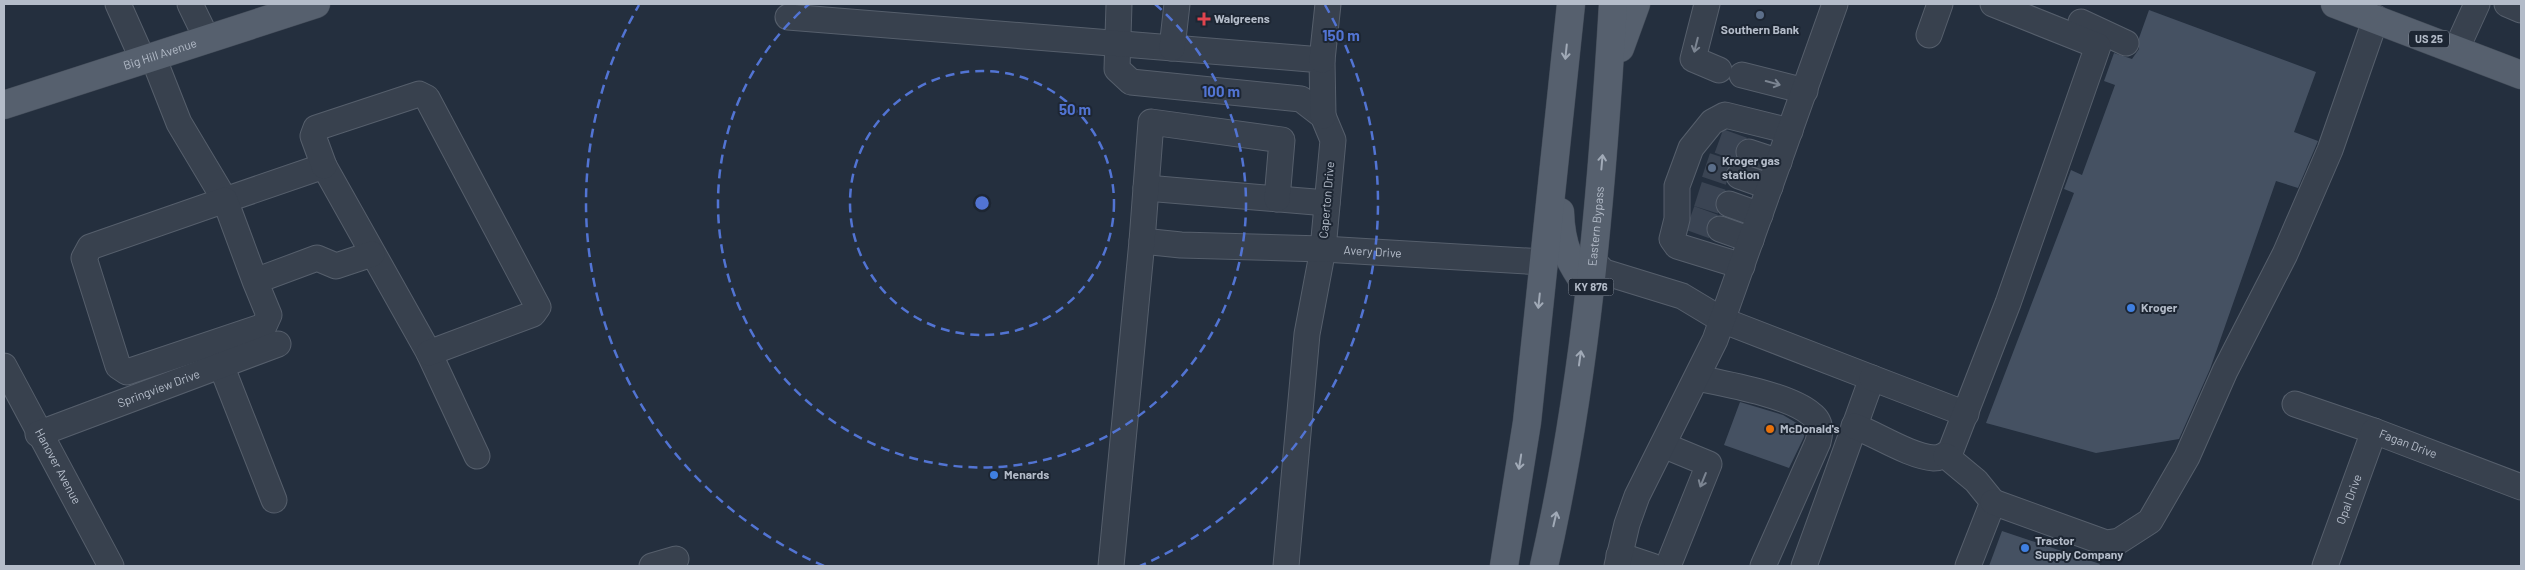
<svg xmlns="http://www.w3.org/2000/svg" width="2525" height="570" viewBox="0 0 2525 570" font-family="Barlow,sans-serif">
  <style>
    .building { fill: #455162 }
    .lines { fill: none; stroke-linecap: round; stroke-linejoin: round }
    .minor-tunnel { stroke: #3a4453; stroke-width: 25; stroke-dasharray: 25 12; stroke-linecap: butt }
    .minor-casing { stroke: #565f6c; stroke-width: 27 }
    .major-casing { stroke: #414a57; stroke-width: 29 }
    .minor { stroke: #38414e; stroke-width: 25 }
    .major { stroke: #56606e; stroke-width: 28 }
    .oneway { stroke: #7c8592 }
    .oneway2 { stroke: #a1aab7 }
    .ring { fill: none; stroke: #5274d3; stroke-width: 2.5; stroke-dasharray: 9 6 }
    .service-dot { fill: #5c6f8a; stroke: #1d2633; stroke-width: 2 }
    .health-dot { fill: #e0444e; stroke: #1d2633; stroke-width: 2 }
    .shop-dot { fill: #3f7fe0; stroke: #1d2633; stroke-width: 2 }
    .food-dot { fill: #e8710a; stroke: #1d2633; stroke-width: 2 }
    .labels { text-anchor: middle; stroke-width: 4; stroke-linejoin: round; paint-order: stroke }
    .shield { fill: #1d2633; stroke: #878f9c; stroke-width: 1 }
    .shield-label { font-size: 11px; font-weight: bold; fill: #b4bcc9 }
    .poi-label { font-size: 12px; font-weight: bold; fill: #b4bcc9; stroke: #1d2633; text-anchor: start }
    .street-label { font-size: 12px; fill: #b4bcc9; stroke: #1d2633 }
    .centre { fill: #5274d3; stroke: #1d2633; stroke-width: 2.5 }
    .ring-label { font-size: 15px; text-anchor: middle; font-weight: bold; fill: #5274d3; stroke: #1d2633; stroke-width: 4; stroke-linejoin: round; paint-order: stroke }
  </style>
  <rect width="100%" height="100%" fill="#242f3e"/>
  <!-- building -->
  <path class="building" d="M2149 10 2316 72 2294 132 2318 141 2298 188 2276 181 2210 369 2179 439 2096 453 1986 423 2074 193 2064 189 2071 170 2082 175 2115 85 2104 81 2114 53 2132 59 2139 49V38Z
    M1740 402 1783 415 1805 428 1804 437 1789 468 1724 445Z
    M2002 531 2100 564 2099 566H1989Z"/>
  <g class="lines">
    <!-- minor-tunnel -->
    <path class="minor-tunnel" d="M1719 141 1749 152
      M1706 165 1739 176
      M1698 194 1729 204
      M1690 218 1720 229"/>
    <!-- minor casing -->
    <g class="minor-casing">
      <g id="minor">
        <path d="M118 4 143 60"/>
        <path d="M190 4 207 39"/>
        <path d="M1119 4 1117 69 1131 82 1301 99 1323 116 1333 140 1323 249 1307 334 1286 566"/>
        <path d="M1707 4 1693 59 1719 70"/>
        <path d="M2507 4 2521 10"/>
        <path d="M788 17 1322 60 1323 116"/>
        <path d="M2081 22 2126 43"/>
        <path d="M1929 35 1940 4"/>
        <path d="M1172 48 1177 4"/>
        <path d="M2456 50 2477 4"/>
        <path d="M153 57 179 123 225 200 324 166 429 353 477 456"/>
        <path d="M1322 60 1328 4"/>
        <path d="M1742 75 1805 91"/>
        <path d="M1749 152 1779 162"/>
        <path d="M324 166 313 136 316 128 419 94 427 98 538 307 533 314 429 353"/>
        <path d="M1739 176 1770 187"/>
        <path d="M1146 188 1327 203"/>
        <path d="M1729 204 1760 215"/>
        <path d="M1720 229 1751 240"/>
        <path id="s1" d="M1142 241 1181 245 1323 249 1543 262"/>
        <path d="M1593 261 1604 272 1682 296 1722 320 1872 378 1804 566"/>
        <path d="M1742 266 1677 246 1672 239 1677 219V186L1691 148 1712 122 1725 115 1790 131"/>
        <path d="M255 281 269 315 264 326 127 372 118 366 84 258 90 247 225 200 255 281 317 258 336 266 372 254"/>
        <path d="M221 365 274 500"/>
        <path id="s2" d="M4 366 111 566"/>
        <path d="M1697 378C1726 384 1789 395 1811 414 1821 421 1821 431 1818 442L1763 566"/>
        <path d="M1872 378 1966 414"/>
        <path id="s3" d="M2295 404 2374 431 2521 487"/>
        <path d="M1854 426C1878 435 1909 456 1934 458 1941 458 1946 455 1951 450L2008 303 2098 46 1993 4"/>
        <path id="s4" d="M38 434 278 344"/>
        <path d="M1663 445 1709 464 1668 566"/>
        <path d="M1946 456 1976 481 1993 502 1968 566"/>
        <path d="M1993 502 2106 543 2119 541 2150 521 2187 457 2225 371 2285 254 2330 150 2376 18"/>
        <path d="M1619 555 1652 566"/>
        <path d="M652 566 676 559"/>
        <path d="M1111 566 1142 241 1151 122 1282 140 1277 199"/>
        <path d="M1617 566 1627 524 1637 496 1715 340 1835 4"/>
        <path id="s5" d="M2325 566 2374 431"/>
      </g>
    </g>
    <!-- major casing -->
    <g class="major-casing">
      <g id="major">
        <path d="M2335 4 2521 75"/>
        <path d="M1620 48 1636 4"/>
        <path id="s6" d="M4 105 316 4"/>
        <path d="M1560 212C1561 247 1570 263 1590 291"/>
        <path d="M1504 566 1527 422 1571 4"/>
        <path id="s7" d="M1544 566C1586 382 1602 192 1613 4"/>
      </g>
    </g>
    <!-- minor -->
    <use href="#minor" class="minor"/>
    <!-- major -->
    <use href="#major" class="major"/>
  </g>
  <!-- one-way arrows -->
  <defs><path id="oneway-shaft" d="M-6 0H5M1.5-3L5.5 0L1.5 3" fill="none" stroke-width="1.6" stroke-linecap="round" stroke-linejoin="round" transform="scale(1.25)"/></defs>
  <g class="oneway">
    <use href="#oneway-shaft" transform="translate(1696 45) rotate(104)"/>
    <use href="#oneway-shaft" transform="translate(1773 83) rotate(15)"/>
    <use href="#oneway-shaft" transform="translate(1703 480) rotate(112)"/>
  </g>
  <g class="oneway2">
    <use href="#oneway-shaft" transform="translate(1566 52) rotate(96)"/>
    <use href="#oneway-shaft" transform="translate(1602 162) rotate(-85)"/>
    <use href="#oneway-shaft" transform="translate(1539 301) rotate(96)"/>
    <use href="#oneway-shaft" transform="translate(1580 358) rotate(-82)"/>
    <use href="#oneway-shaft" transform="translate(1520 462) rotate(99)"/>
    <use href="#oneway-shaft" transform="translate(1555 519) rotate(-77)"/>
  </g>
  <!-- distance rings -->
  <g class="ring">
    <circle cx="982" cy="203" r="132"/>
    <path d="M1155 4A264 264 0 1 1 809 4"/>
    <path d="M824 566A396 396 0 0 1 639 5M1325 5A396 396 0 0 1 1140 566"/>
  </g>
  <!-- markers -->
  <g class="service-dot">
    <circle cx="1760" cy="15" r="5"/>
    <circle cx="1712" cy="168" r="5"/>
  </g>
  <path class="health-dot" d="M1201.5 11.5h5v5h5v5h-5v5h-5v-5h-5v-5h5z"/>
  <g class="shop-dot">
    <circle cx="2131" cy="308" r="5"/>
    <circle cx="994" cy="475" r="5"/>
    <circle cx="2025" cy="548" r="5"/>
  </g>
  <circle class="food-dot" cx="1770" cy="429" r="5"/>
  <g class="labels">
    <!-- shield labels -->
    <g class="shield">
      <rect x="2409" y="30.5" width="40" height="17" rx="4"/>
      <rect x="1568.5" y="278.5" width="45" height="17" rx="4"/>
    </g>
    <g class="shield-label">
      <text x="2429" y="43">US 25</text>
      <text x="1591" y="291">KY 876</text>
    </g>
    <!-- poi labels -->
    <g class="poi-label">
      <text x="1214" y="23">Walgreens</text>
      <text x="1760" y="34" text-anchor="middle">Southern Bank</text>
      <text x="1722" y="165">Kroger gas<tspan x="1722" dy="14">station</tspan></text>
      <text x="2141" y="312">Kroger</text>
      <text x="1780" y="433">McDonald's</text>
      <text x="1004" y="479">Menards</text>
      <text x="2035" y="545">Tractor<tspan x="2035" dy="14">Supply Company</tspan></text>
    </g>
    <!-- street labels -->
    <g class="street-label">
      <text dy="4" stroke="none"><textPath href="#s6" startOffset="164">Big Hill Avenue</textPath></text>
      <text transform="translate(1327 200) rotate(-85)" y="4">Caperton Drive</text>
      <text dy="4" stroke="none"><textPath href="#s7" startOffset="344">Eastern Bypass</textPath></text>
      <text dy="4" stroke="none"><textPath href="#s1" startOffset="231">Avery Drive</textPath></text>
      <text dy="4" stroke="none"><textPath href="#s4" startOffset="129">Springview Drive</textPath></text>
      <text dy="4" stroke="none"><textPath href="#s3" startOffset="120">Fagan Drive</textPath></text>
      <text dy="4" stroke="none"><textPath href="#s2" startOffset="114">Hanover Avenue</textPath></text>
      <text dy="4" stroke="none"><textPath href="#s5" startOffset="71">Opal Drive</textPath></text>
    </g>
  </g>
  <circle cx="982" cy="203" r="8" class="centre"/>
  <g class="ring-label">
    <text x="1341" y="41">150 m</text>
    <text x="1221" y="97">100 m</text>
    <text x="1075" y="115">50 m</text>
  </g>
  <!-- border -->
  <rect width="2525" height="570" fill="none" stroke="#b4bcc9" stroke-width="10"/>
</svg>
